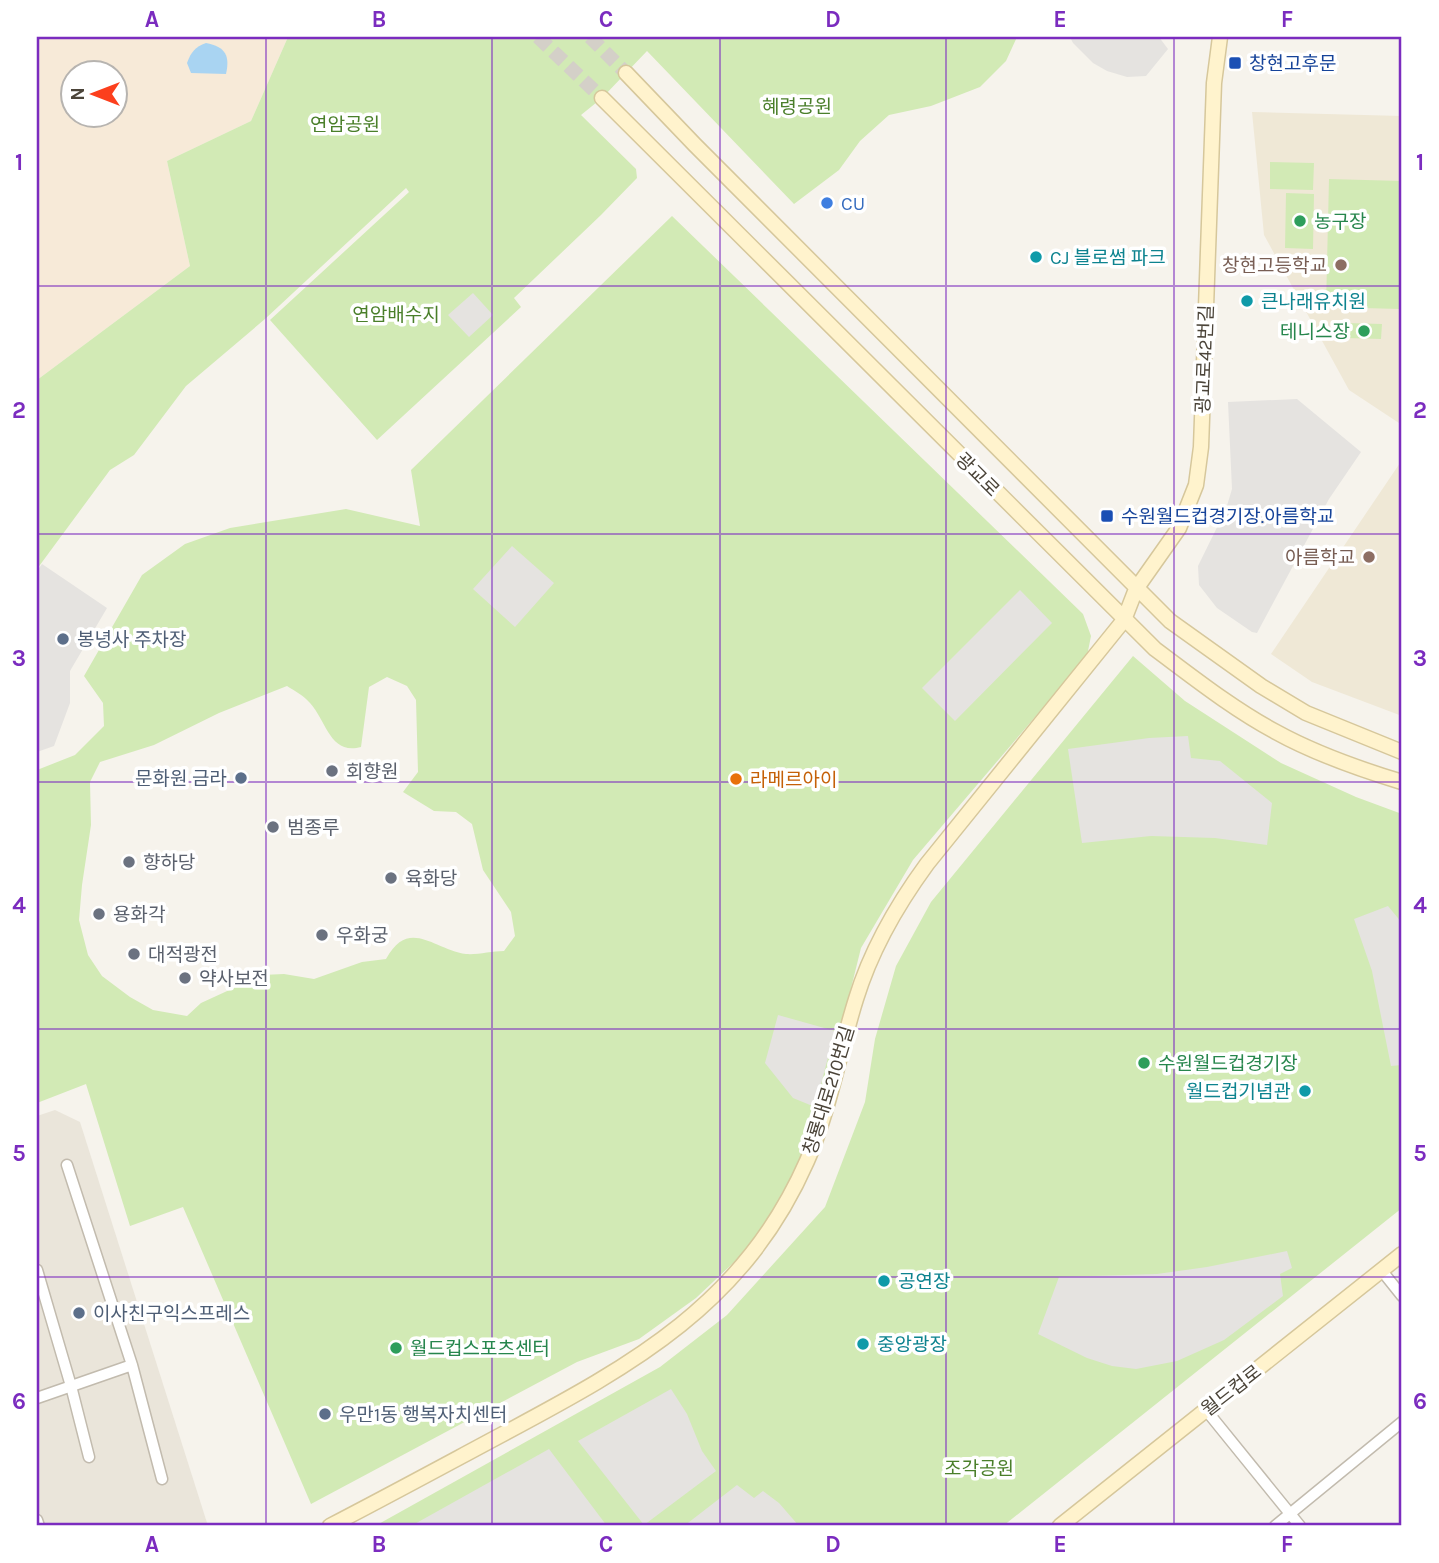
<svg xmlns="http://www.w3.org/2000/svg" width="1439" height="1563" viewBox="0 0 1439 1563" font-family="Karla,'Noto Sans KR',sans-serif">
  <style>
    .residential { fill: #eae5da }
    .commercial { fill: #f7ead8; fill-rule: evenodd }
    .education { fill: #efe8d6 }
    .green { fill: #d2eab5; fill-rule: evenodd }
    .parking { fill: #e5e3e0 }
    .water { fill: #a9d4f2 }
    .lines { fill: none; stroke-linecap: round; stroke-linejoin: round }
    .secondary-tunnel { stroke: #d4d0c8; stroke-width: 14; stroke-dasharray: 14 7; stroke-linecap: butt }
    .street-casing { stroke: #c2bbae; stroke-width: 13 }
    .secondary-casing { stroke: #d6c79b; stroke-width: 17 }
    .street { stroke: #fff; stroke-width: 10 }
    .secondary { stroke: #fff3cd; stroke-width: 14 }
    .grid { fill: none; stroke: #7b2cbf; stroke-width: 2; stroke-opacity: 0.55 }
    .transit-dot { fill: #1a4fb4; stroke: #fff; stroke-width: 2.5 }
    .shop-dot { fill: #3f7fe0; stroke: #fff; stroke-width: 2.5 }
    .leisure-dot { fill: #2e9e5b; stroke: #fff; stroke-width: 2.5 }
    .culture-dot { fill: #0f9aa8; stroke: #fff; stroke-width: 2.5 }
    .education-dot { fill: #8d6e63; stroke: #fff; stroke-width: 2.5 }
    .service-dot { fill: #5c6f8a; stroke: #fff; stroke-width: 2.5 }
    .worship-dot { fill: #6b7280; stroke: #fff; stroke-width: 2.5 }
    .food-dot { fill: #e8710a; stroke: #fff; stroke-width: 2.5 }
    .labels { text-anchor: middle; stroke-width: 7; stroke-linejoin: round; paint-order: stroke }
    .transit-label { font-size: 19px; fill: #164399; stroke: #fff; text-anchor: start }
    .park-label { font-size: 19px; fill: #4a7f2a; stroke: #fff }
    .shop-label { font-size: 19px; fill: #366cbe; stroke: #fff; text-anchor: start }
    .leisure-label { font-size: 19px; fill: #27864d; stroke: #fff; text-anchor: start }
    .culture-label { font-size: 19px; fill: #0d838f; stroke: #fff; text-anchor: start }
    .education-label { font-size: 19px; fill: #785e54; stroke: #fff; text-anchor: end }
    .street-label { font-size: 19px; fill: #4b4439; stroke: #fff }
    .service-label { font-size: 19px; fill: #4e5e75; stroke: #fff; text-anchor: start }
    .worship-label { font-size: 19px; fill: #5b616d; stroke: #fff; text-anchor: start }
    .food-label { font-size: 19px; fill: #c56008; stroke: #fff; text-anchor: start }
    .neatline { fill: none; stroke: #7b2cbf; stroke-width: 2.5 }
    .grid-label { font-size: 23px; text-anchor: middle; font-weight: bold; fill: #7b2cbf }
  </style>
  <rect width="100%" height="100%" fill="#f6f3ec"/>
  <!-- residential -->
  <path class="residential" d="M55 1110 80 1122 208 1526H37V1116Z"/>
  <!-- commercial -->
  <path class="commercial" d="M37 37H288L251 121 167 161 190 266 37 380ZM74 74H116V116H74Z"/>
  <!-- education -->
  <path class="education" d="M1252 112 1402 116V425L1349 390 1264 235Z
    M1402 460V716L1312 682 1271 654Z"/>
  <!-- green -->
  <path class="green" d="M288 37H1017L1006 61 980 87 931 106 889 115 860 141 839 170 794 204 647 51 602 98 581 115 636 169 637 178 601 215 514 298 521 307 377 440 270 320 409 192 406 188 265 319 186 386 134 455 110 470 37 569V380L190 266 167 161 251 121Z
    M1270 162 1314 163 1313 190 1270 189Z
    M1329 179 1402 181 1400 309 1326 307Z
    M1286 193 1314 194 1313 249 1285 248Z
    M672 216 1083 614 1091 636 1087 656 913 860 861 948 820 1113 775 1217 748 1249 696 1298 639 1339 577 1362 311 1504 183 1207 130 1226 86 1084 37 1103V770L75 755 104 726 103 703 84 676 142 575 185 544 230 528 346 509 420 526 411 470ZM387 677 407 686 416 700 418 772 403 792 434 811 456 812 472 824 483 870 511 912 515 936 504 951C492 951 477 955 466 954 433 949 409 917 386 959L362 962 314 979 284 974 262 975 201 1003 187 1016 153 1010 130 997 102 976 88 955 79 920 82 885 91 825 90 782 100 762 154 745 219 713 287 686C295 691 304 696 310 703 327 722 330 755 361 747L369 687Z
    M1346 323 1382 324 1381 339 1346 338Z
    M1133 656 1185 701 1281 763 1356 797 1402 814V1208L1003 1526H375L660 1367 727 1315 825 1207 865 1102 875 1039 896 966 931 902Z"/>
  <!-- parking -->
  <path class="parking" d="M1070 37H1159L1168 49 1146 76 1127 77 1107 71 1093 63 1073 43Z
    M473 293 493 315 469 337 448 315Z
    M1297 399 1361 452 1329 499 1257 633 1252 632 1217 608 1199 585 1198 566 1226 509 1232 489 1228 402Z
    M512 546 554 583 515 627 473 589Z
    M42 564 107 608 70 671V703L54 746 37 752V571Z
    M1020 590 1052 623 955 721 922 688Z
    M1188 736 1191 758 1220 761 1272 803 1267 845 1215 838 1151 836 1082 843 1068 749 1149 738Z
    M1388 906 1402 923V1065L1391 1066 1372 971 1354 919Z
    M778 1015 835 1031 815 1107 793 1098 765 1063Z
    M1287 1251 1292 1268 1280 1274 1283 1296 1224 1340 1177 1361 1136 1369 1112 1366 1087 1358 1038 1334 1059 1277 1157 1274 1207 1267Z
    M671 1389 687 1414 702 1451 716 1471 644 1525 578 1441Z
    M549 1449 607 1526H411Z
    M737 1485 754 1498 763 1491 779 1503 799 1526H684Z"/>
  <!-- water -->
  <path class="water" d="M206 43C226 47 230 56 226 74L191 73 187 63C191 52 195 47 206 43Z"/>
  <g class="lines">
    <!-- secondary-tunnel -->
    <path class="secondary-tunnel" d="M538 37 602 98
      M590 37 626 73"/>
    <!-- street casing -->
    <g class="street-casing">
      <path id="street" d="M67 1165 132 1365 162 1479
        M37 1270 71 1386 89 1457
        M1382 1271 1402 1296
        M37 1398 132 1365
        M1206 1410 1300 1526
        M37 1520 39 1526
        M1275 1526 1402 1422"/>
    </g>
    <!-- secondary casing -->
    <g class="secondary-casing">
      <path id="secondary" d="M626 73 695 145 1170 621 1261 686 1306 713 1402 752
        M602 98 1155 649C1194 678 1233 709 1276 732 1316 754 1359 769 1402 782
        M330 1526C388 1496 445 1465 503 1434 634 1364 744 1304 807 1161 830 1109 839 1053 856 999 871 950 897 905 927 864L1124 620 1136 589 1179 528 1196 485 1201 447 1214 83 1220 37
        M1060 1526 1402 1254"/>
    </g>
    <!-- street -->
    <use href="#street" class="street"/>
    <!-- secondary -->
    <use href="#secondary" class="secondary"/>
  </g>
  <!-- grid -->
  <path class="grid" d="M266 37V1526M492 37V1526M720 37V1526M946 37V1526M1174 37V1526M37 286H1402M37 534H1402M37 782H1402M37 1029H1402M37 1277H1402"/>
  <!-- markers -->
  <g class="transit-dot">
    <rect x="1228" y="56" width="14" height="14" rx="3.5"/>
    <rect x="1100" y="509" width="14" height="14" rx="3.5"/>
  </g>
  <circle class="shop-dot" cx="827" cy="203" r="7"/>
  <g class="leisure-dot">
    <circle cx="1300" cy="221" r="7"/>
    <circle cx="1364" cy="331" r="7"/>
    <circle cx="1144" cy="1063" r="7"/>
    <circle cx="396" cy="1348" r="7"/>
  </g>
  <g class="culture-dot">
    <circle cx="1036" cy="257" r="7"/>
    <circle cx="1247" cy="301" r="7"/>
    <circle cx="1305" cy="1091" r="7"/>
    <circle cx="884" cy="1281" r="7"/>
    <circle cx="863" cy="1344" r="7"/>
  </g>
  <g class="education-dot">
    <circle cx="1341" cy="265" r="7"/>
    <circle cx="1369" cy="557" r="7"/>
  </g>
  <g class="service-dot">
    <circle cx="63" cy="639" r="7"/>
    <circle cx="241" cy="778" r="7"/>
    <circle cx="79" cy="1313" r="7"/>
    <circle cx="325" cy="1414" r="7"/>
  </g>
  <g class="worship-dot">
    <circle cx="332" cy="771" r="7"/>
    <circle cx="273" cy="827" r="7"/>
    <circle cx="129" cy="862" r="7"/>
    <circle cx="391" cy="878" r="7"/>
    <circle cx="99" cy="914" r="7"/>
    <circle cx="322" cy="935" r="7"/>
    <circle cx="134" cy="954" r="7"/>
    <circle cx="185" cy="978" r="7"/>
  </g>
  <circle class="food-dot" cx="736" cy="779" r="7"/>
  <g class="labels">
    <!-- transit labels -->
    <g class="transit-label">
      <text x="1249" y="70">창현고후문</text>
      <text x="1121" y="523">수원월드컵경기장.아름학교</text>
    </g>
    <!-- park labels -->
    <g class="park-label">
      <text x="797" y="113">혜령공원</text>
      <text x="345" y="131">연암공원</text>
      <text x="396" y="321">연암배수지</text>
      <text x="979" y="1475">조각공원</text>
    </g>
    <!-- shop labels -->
    <g class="shop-label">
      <text x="841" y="210">CU</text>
    </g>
    <!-- leisure labels -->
    <g class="leisure-label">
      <text x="1314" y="228">농구장</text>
      <text x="1350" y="338" text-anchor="end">테니스장</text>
      <text x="1158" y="1070">수원월드컵경기장</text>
      <text x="410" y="1355">월드컵스포츠센터</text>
    </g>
    <!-- culture labels -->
    <g class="culture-label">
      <text x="1050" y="264">CJ 블로썸 파크</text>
      <text x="1261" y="308">큰나래유치원</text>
      <text x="1291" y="1098" text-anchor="end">월드컵기념관</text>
      <text x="898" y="1288">공연장</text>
      <text x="877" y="1351">중앙광장</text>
    </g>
    <!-- education labels -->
    <g class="education-label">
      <text x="1327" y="272">창현고등학교</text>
      <text x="1355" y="564">아름학교</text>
    </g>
    <!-- street labels -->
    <g class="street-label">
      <text transform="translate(1204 359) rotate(-88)" y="7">광교로42번길</text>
      <text transform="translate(978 474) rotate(45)" y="7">광교로</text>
      <text transform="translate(828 1090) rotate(-73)" y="7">창룡대로210번길</text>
      <text transform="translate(1231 1390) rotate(-38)" y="7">월드컵로</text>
    </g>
    <!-- service labels -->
    <g class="service-label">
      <text x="77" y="646">봉녕사 주차장</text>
      <text x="227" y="785" text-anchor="end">문화원 금라</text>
      <text x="93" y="1320">이사친구익스프레스</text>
      <text x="339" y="1421">우만1동 행복자치센터</text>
    </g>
    <!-- worship labels -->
    <g class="worship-label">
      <text x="346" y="778">회향원</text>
      <text x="287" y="834">범종루</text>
      <text x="143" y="869">향하당</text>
      <text x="405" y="885">육화당</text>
      <text x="113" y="921">용화각</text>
      <text x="336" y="942">우화궁</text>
      <text x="148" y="961">대적광전</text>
      <text x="199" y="985">약사보전</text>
    </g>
    <!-- food labels -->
    <g class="food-label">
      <text x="750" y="786">라메르아이</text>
    </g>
  </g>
  <!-- border -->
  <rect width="1439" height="1563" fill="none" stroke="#ffffff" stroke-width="77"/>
  <!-- north arrow -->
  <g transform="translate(94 94) rotate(270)"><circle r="33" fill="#ffffff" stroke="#b7b4b0" stroke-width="2"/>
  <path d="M0-5L12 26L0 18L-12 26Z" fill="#fc3f1d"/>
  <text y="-10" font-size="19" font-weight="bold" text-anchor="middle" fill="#4b4439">N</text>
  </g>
  <rect x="38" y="38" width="1362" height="1486" class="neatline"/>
  <g class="grid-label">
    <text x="152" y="27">A</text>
    <text x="379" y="27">B</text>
    <text x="606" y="27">C</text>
    <text x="833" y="27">D</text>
    <text x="1060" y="27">E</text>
    <text x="1287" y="27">F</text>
    <text x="19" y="170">1</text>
    <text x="1420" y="170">1</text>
    <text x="19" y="418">2</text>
    <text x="1420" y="418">2</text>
    <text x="19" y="666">3</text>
    <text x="1420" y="666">3</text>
    <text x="19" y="913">4</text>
    <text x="1420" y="913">4</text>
    <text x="19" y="1161">5</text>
    <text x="1420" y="1161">5</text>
    <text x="19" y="1409">6</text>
    <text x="1420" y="1409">6</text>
    <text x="152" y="1552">A</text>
    <text x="379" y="1552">B</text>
    <text x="606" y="1552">C</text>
    <text x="833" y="1552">D</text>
    <text x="1060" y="1552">E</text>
    <text x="1287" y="1552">F</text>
  </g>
</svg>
